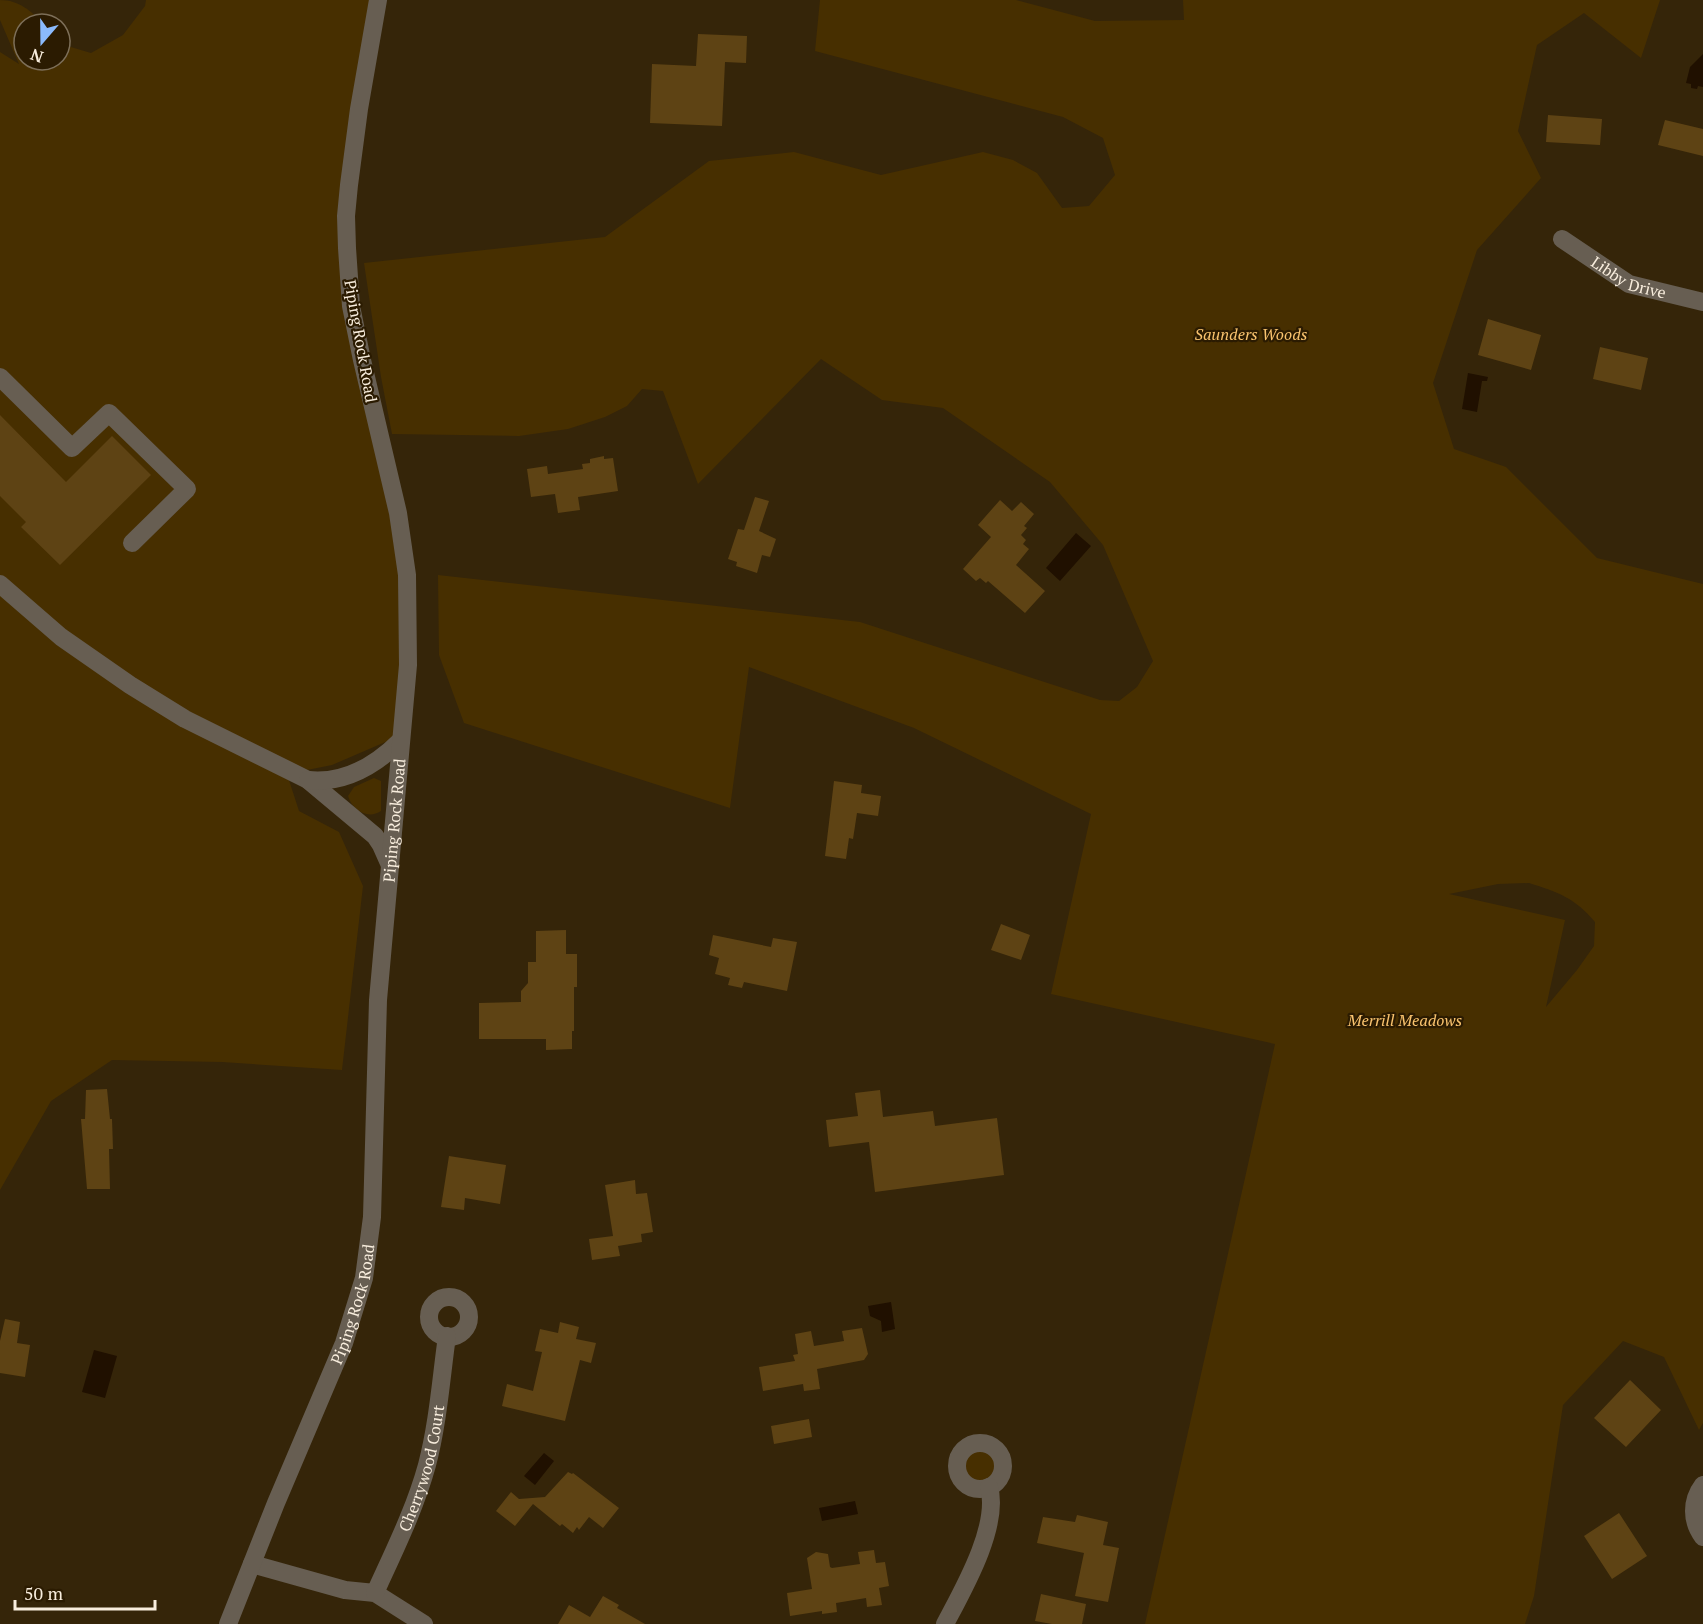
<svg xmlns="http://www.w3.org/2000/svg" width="1703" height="1624" viewBox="0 0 1703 1624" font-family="'PT Serif',serif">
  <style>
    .green { fill: #472f00; fill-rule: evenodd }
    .water { fill: #201000 }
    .building { fill: #5e4314 }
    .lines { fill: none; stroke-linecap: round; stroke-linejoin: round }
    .minor { stroke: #675e52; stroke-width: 18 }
    .labels { text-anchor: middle; stroke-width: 4.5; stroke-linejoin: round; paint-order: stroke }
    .street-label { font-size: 16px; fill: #f8eddd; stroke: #2b1b01 }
    .park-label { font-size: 16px; font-style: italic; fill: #f9c36e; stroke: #2b1b01 }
  </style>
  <rect width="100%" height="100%" fill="#352509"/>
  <!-- green -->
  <path class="green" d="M0 0C19 0 31 11 44 24H24V60H60V41L64 45 91 53 123 35 145 6 146 0H379L347 254 402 570 397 737 332 765 287 774 299 811 339 832 363 886 342 1070 222 1062 112 1060 51 1101 0 1190V52L19 64 0 20Z
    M820 0H1016L1095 21 1184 20 1183 0H1660L1641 58 1584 13 1537 45 1518 131 1541 178 1477 250 1433 383 1454 449 1506 467 1597 558 1703 584V1423L1699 1430 1664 1357 1623 1341 1563 1405 1534 1596 1525 1624H1145L1275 1044 1051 994 1091 814 914 728 749 667 730 808 464 723 439 655 438 575 860 622 1100 700 1119 701 1137 687 1153 661 1103 545 1050 482 943 408 882 400 821 359 698 484 663 391 642 389 627 406 605 417 568 429 519 436 392 434 381 377 364 263 605 237 709 161 794 152 881 175 983 152 1013 160 1037 173 1062 208 1089 206 1115 175 1103 138 1063 117 815 51ZM1529 883C1558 892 1575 898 1595 922L1594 946 1577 970 1546 1007 1565 920 1449 894 1498 884Z
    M374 778 381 781V811C368 820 352 810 348 796L354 787Z
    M964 1466a16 16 0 1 1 32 0a16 16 0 1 1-32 0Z"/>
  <!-- water -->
  <path class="water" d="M1703 54V87L1698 86 1697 89 1691 88V84L1686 83 1690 67Z
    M1468 373 1488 377 1487 381H1482L1477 412 1462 409Z
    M1076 533 1091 546 1060 581 1046 568Z
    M891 1302 895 1329 882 1332 881 1321 870 1316 868 1306Z
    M94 1350 117 1356 105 1398 82 1392Z
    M544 1453 554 1461 535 1485 524 1476Z
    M855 1501 858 1514 822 1521 819 1508Z"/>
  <!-- building -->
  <path class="building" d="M698 34 747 36 746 63 725 62 722 126 650 123 652 64 696 66Z
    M1548 115 1602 119 1600 145 1546 142Z
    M1665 120 1703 129V156L1658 145Z
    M1488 319 1541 335 1531 370 1478 355Z
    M1600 347 1648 358 1641 390 1593 379Z
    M0 415 66 482 112 436 151 475 60 565 21 527 26 522 0 496Z
    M604 456V459L613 458 618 491 578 497 580 510 558 513 555 494 531 497 527 469 547 466 548 474 583 469 582 464 590 463V459Z
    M755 497 769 501 759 531 776 539 770 557 762 555 757 573 736 566 737 562 728 559 738 529 744 530Z
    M1000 500 1012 511 1021 502 1034 514 1024 526 1027 528 1021 535 1026 540 1023 544 1029 549 1016 565 1045 591 1025 613 988 581 986 583 980 578 976 581 963 569 991 537 978 525Z
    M834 781 862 785 861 793 881 796 878 816 857 813 853 839 849 838 846 859 825 856Z
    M1001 924 1030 935 1021 960 991 950Z
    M566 930V954H577V987H574V1031H572V1049L546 1050V1039H479V1003L521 1002V991L528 983V962H536V931Z
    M713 935 771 947 773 938 797 942 787 991 744 982 742 988 728 985 730 978 715 974 719 958 709 955Z
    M107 1089 110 1119H112L113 1149H109L110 1189H87L81 1119H85L86 1090Z
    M880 1090 883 1117 933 1111 935 1126 997 1118 1004 1175 875 1192 869 1142 829 1147 826 1120 858 1116 855 1093Z
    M449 1156 506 1165 500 1204 465 1198 464 1210 441 1207Z
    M635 1180 636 1194 647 1193 653 1232 641 1234 642 1242 618 1246 620 1256 592 1260 589 1239 613 1236 605 1185Z
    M5 1319 20 1322 17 1343 30 1345 25 1377 0 1373V1341Z
    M560 1322 579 1327 576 1339 596 1343 591 1363 580 1360 565 1421 502 1406 507 1384 533 1391 542 1352 535 1351 540 1329 558 1333Z
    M862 1328 868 1354 864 1360 817 1369 820 1389 804 1391 803 1384 763 1391 759 1367 795 1361 793 1355 798 1354 795 1334 811 1331 814 1346 844 1341 842 1331Z
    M1630 1380 1661 1410 1626 1447 1594 1418Z
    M809 1419 812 1437 774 1444 771 1426Z
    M568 1472 572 1474 573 1473 619 1508 603 1528 589 1517 579 1530 577 1527 573 1533 562 1524 560 1526 533 1504 515 1526 496 1511 511 1492 519 1499 545 1497Z
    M1619 1513 1647 1556 1612 1579 1584 1536Z
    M1077 1515 1108 1522 1103 1545 1119 1548 1108 1602 1075 1596 1084 1553 1037 1543 1043 1517 1075 1522Z
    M874 1550 876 1563 885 1562 889 1586 879 1588 882 1605 867 1607 866 1598 836 1603 837 1612 822 1614V1611L790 1616 787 1593 812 1589 807 1558 816 1552 828 1554 830 1567 832 1568 860 1564 858 1552Z
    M1041 1594 1086 1604 1082 1624H1052L1035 1621Z
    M603 1596 619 1605 617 1608 645 1624H558L569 1605 590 1617Z"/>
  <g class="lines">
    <!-- minor -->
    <g class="minor">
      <path id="s1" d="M1562 239 1629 284 1703 302"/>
      <path d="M0 377 72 448 109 413 187 489 132 543"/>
      <path d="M0 584 61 637 130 685 185 719 308 780 375 836 381 845 389 863"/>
      <path d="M308 780C345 784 376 765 401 740"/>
      <circle cx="449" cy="1317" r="20"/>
      <circle cx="980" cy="1466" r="23"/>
      <path d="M1703 1485C1691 1501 1691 1521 1703 1537"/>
      <path d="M252 1564 345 1590 375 1593 424 1624"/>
      <path id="s2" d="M375 1593C394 1551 415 1509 427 1465 438 1423 441 1379 447 1336"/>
      <path id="s3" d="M228 1624 276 1503 344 1343 364 1278 372 1217 378 1000 408 665 407 575 398 513 362 360 351 306 347 248 346 216 349 185 359 109 378 0"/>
      <path d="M945 1624C963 1590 1000 1526 989 1487"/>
    </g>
  </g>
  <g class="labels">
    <!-- street labels -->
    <g class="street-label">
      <text dy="6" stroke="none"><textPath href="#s1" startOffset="78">Libby Drive</textPath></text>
      <text transform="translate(361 341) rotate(80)" y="6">Piping Rock Road</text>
      <text dy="6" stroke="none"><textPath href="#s3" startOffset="831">Piping Rock Road</textPath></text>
      <text dy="6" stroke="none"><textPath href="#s3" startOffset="344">Piping Rock Road</textPath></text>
      <text dy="6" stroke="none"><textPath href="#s2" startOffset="134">Cherrywood Court</textPath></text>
    </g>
    <!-- park labels -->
    <g class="park-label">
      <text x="1251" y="340">Saunders Woods</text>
      <text x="1405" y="1026">Merrill Meadows</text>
    </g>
  </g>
  <!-- north arrow -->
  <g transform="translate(42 42) rotate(200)"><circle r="28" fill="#2b1b01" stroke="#7d6f59" stroke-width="1.5"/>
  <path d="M0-4.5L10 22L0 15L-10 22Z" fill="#8bbafc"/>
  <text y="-9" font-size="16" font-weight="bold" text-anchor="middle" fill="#f8eddd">N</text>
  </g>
  <!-- scale -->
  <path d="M15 1600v9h140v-9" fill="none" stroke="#f8eddd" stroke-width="3"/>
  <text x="24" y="1600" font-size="18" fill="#f8eddd" stroke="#2b1b01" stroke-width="4.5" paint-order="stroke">50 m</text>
</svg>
